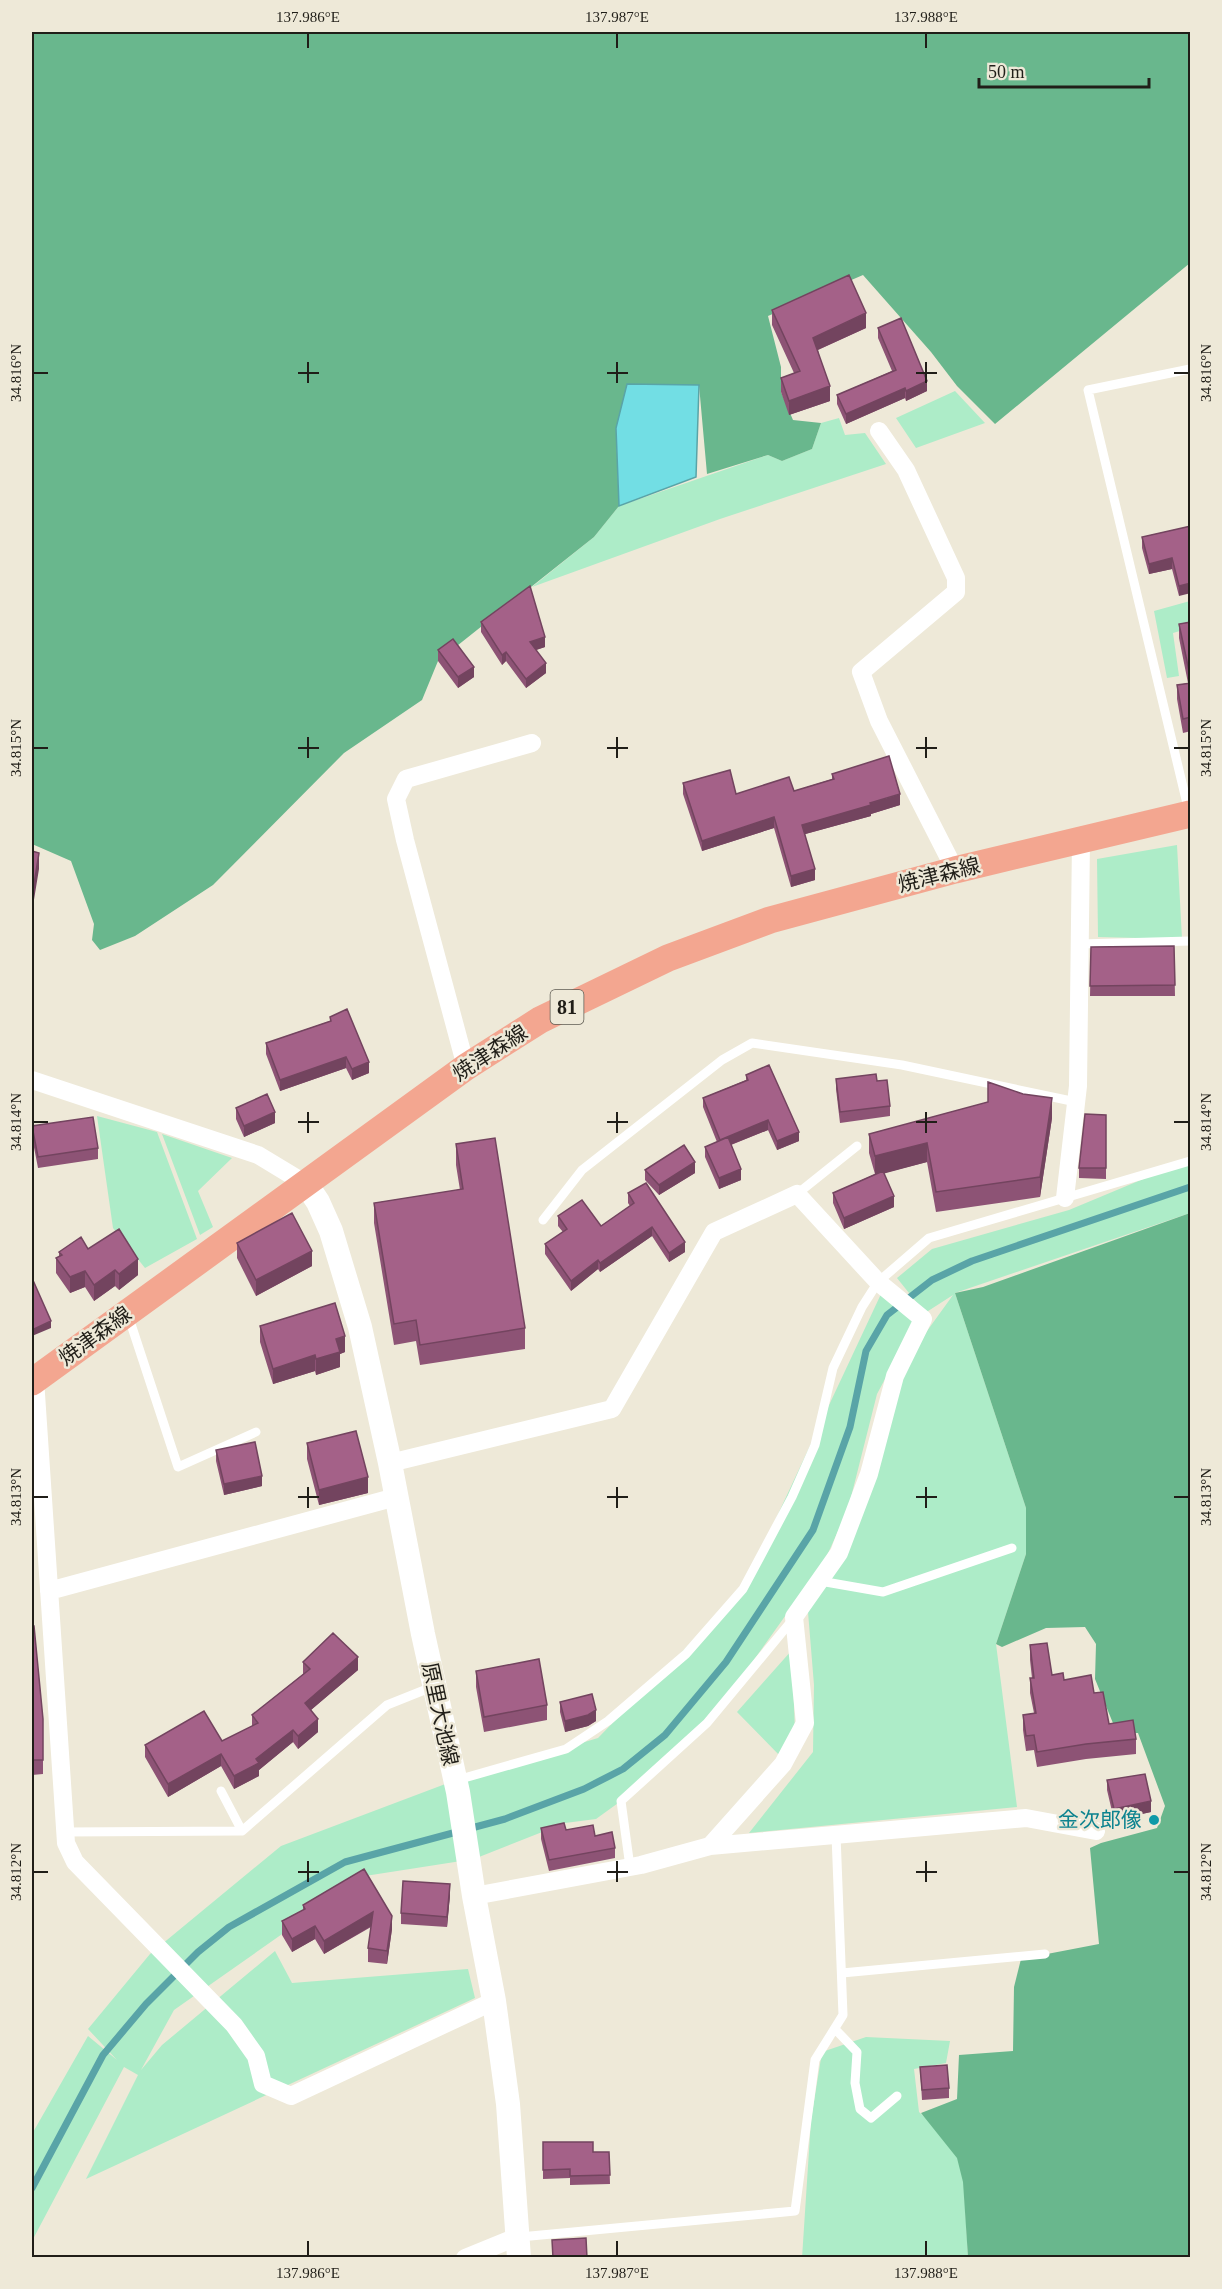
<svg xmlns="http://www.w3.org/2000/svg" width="1222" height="2289" viewBox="0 0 1222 2289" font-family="'Times New Roman','Noto Sans JP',serif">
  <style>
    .green { fill: #adecc8 }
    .forest { fill: #69b78d }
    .water { fill: #72dee4; stroke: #59a4a7; stroke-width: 1.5 }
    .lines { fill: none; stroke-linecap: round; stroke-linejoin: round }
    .stream { stroke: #59a4a7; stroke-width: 7 }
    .service { stroke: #fff; stroke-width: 9 }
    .minor { stroke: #fff; stroke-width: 18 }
    .secondary { stroke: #fff; stroke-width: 24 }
    .primary { stroke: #f3a690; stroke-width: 27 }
    .wall { fill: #8d5375 }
    .shaded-wall { fill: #73445f }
    .building { fill: #a46188; stroke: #73445f; stroke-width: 1.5 }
    .ticks { fill: none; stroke: #201e18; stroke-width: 2 }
    .culture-dot { fill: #0f9aa8; stroke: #eee9d8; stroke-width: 2 }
    .labels { text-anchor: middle; stroke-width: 5; stroke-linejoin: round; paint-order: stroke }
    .shield { fill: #eee9d8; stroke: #5e5b52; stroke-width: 1.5 }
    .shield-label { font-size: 20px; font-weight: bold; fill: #201e18 }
    .street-label { font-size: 21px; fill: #201e18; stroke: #eee9d8 }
    .culture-label { font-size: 21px; fill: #0d838f; stroke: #eee9d8; text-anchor: end }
    .neatline { fill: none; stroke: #201e18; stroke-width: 2 }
    .ticks-label { font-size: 15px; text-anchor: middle; fill: #201e18 }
  </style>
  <rect width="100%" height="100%" fill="#eee9d8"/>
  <!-- green -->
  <path class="green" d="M955 391 985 423 916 448 896 418Z
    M839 418 845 435 865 433 886 464 720 519 532 587 594 537 619 506 768 455 782 461 812 449 821 423Z
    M1190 601V628L1173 633 1179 676 1167 678 1154 611Z
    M1177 845 1182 939 1098 937 1097 859Z
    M97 1116 157 1132 197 1239 145 1268 113 1228Z
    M162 1134 232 1158 198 1191 213 1227 200 1235Z
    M1190 1161V1213L955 1293 1026 1508V1554L996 1644 1017 1807 749 1833 813 1752 814 1685 808 1612 907 1366 927 1331 953 1295 925 1313 897 1278 932 1249 1069 1210 1172 1167Z
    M881 1294 916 1321 877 1394 848 1509 825 1560 714 1716 650 1780 596 1819 565 1823 474 1859 365 1876 174 2010 141 2070 162 2045 275 1951 292 1983 468 1969 475 1998 86 2179 138 2075 124 2067 32 2241V2134L88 2036 117 2060 88 2029 150 1954 281 1846 448 1783 598 1738 743 1589Z
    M792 1650 795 1733 781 1757 737 1712Z
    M866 2037 950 2041 946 2063 914 2069 919 2112 946 2136 963 2169 968 2257 802 2258 811 2120 822 2052Z"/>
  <!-- forest -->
  <path class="forest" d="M32 32H1190V263L995 424 957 386 931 352 863 275 768 316 781 367V392L793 420 821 423 812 449 782 461 768 455 707 474 699 385 616 428 619 506 594 537 438 661 422 700 344 753 213 885 135 936 100 950 92 940 94 924 71 861 32 844Z
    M1190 1213V2257H968L963 2182 957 2158 921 2113 957 2099 959 2055 1013 2051 1014 1987 1021 1959 1099 1944 1090 1848 1101 1843 1157 1828 1165 1806 1138 1733H1117L1095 1679 1096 1644 1085 1627 1046 1628 1002 1647 996 1644 1026 1554V1508L955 1293 983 1287Z"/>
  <!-- water -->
  <path class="water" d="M627 384 699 385 696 477 619 506 616 428Z"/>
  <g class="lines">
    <!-- stream -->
    <path class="stream" d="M32 2188 103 2055 146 2004 198 1952 229 1927 345 1862 505 1819 584 1789 623 1769 665 1735 726 1662 813 1530 850 1427 866 1351 887 1315 932 1280 972 1261 1190 1187"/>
    <!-- service -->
    <path class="service" d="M1189 812 1088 390 1190 369
      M1080 944 1190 941
      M797 1194 857 1146
      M543 1220 582 1170 722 1060 752 1043 902 1065 1076 1102
      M128 1315 178 1467 256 1432
      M820 1581 883 1592 1012 1548
      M457 1780 566 1749 608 1721 686 1654 743 1589 792 1497 815 1445 833 1368 862 1307 878 1282 929 1238 1190 1161
      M221 1791 242 1831
      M65 1832 242 1831 387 1705 432 1687
      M630 1867 621 1801 707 1723 794 1618
      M842 1973 1045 1954
      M835 2029 857 2052 855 2083 860 2109 871 2118 897 2096
      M520 2237 795 2211 815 2060 843 2015 836 1835"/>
    <!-- minor -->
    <path class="minor" d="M879 431 906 470 956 578V592L861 672 879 721 955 870
      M466 1067 405 840 396 799 406 779 532 743
      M32 1080 258 1155 306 1184
      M1065 1198 1078 1086 1081 840
      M35 1379 66 1843 75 1862 234 2025 256 2056 263 2084 291 2096 494 2001
      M390 1463 612 1409 714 1232 797 1194 878 1282 923 1319 895 1376 869 1474 839 1553 794 1617 805 1723 783 1764 710 1846
      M49 1591 396 1497
      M474 1896 641 1865 710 1846 1026 1818 1096 1831
      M465 2258 517 2237"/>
    <!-- secondary -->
    <path class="secondary" d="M306 1184 318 1202 331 1231 360 1327 390 1463 423 1634 458 1792 474 1896 494 2001 508 2104 519 2258"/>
    <!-- primary -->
    <path class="primary" d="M32 1382 466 1067 540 1020 668 958 770 920 955 870 1190 814"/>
  </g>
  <!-- wall -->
  <path class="wall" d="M772 310 866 328 818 350 830 401 789 415 781 392V378L794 373 772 325Z
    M878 328 927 391 906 401 905 398 846 424 837 404V395L892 371 878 338Z
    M1191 526 1179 596 1172 569 1149 574 1142 548V537Z
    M481 622 545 647 536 650 546 673 526 688 506 661 502 665 481 632Z
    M1191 622V731L1183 733 1177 699V685L1188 683 1179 638V624Z
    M438 650 474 677 458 688 438 661Z
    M832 774 900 805 871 814V816L805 834 815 880 791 887 774 828 702 851 683 794V783L736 794 794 791 832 779Z
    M1174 946 1175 996H1090L1091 947Z
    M330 1017 369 1073 352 1080 346 1068 280 1091 266 1054V1043L330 1021Z
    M746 1075 799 1141 777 1150 768 1130 731 1145 741 1180 719 1189 705 1157V1147L717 1142 703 1107V1098L746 1080Z
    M836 1079 890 1106V1116L840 1123 836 1089Z
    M236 1108 275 1123 244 1137 236 1119Z
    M1106 1115V1179L1079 1178V1168Z
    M1052 1118 1040 1197 936 1212 927 1162 884 1173 894 1207 844 1229 833 1203V1193L875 1174 869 1153V1134Z
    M32 1126 98 1148V1159L38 1168 32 1137Z
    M456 1144 525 1328V1349L420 1365 416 1341 394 1345 374 1223V1203L460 1190 456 1165Z
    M645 1170 695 1173 659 1195 645 1180Z
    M628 1193 685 1252 669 1262 652 1236 600 1272 598 1269 571 1291 545 1254V1244L563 1232 558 1226V1216L601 1226 630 1206 628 1203Z
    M237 1243 312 1266 256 1296 237 1258Z
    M88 1249 138 1275 119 1290 115 1286 94 1301 85 1287 70 1293 56 1273V1258L59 1257V1252Z
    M260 1326 345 1352 340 1354V1367L316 1375 315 1371 273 1384 260 1342Z
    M307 1443 368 1493 319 1505 307 1459Z
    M216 1450 262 1486 224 1495 216 1461Z
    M32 1626 43 1719V1774L32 1775Z
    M1030 1645 1052 1675 1094 1693 1109 1724 1136 1739V1754L1086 1759 1037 1767 1034 1750 1026 1751 1023 1730V1715L1034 1713 1030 1693V1678H1032L1030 1660Z
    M303 1662 358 1670 311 1710 318 1732 298 1749 293 1742 259 1770V1776L234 1789 221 1766 168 1797 145 1757V1745L222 1741 252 1726V1715L303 1674Z
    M476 1671 547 1705V1720L484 1732 476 1687Z
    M560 1702 596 1721 588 1726 565 1732 560 1712Z
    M1107 1780 1151 1812 1114 1820 1107 1790Z
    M541 1828 566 1830 595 1836 615 1848V1858L549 1871 541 1839Z
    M450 1895 447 1927 401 1924V1913Z
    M303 1905 392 1929 387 1964 368 1962V1948L371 1927 324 1954 315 1939 292 1952 282 1935V1921L303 1910Z
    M920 2067 949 2088V2098L922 2100Z
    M543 2142 593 2152H609L610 2184 570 2185V2178L543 2179Z"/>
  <!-- shaded-wall -->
  <path class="shaded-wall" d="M866 313V328L813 352V338Z
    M927 381V391L906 401V391Z
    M830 386V401L789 415V401Z
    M905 388V398L846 424V414Z
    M1172 558V569L1149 574V564Z
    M1191 583V593L1179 596V586Z
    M545 637V647L530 652V642Z
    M506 652V661L502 665V655Z
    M546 663V673L526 688V679Z
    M474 667V677L458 688V677Z
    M900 794V805L871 814V816L802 835V825Z
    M774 817V828L702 851V841Z
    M39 853V869L32 912V896Z
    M815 869V880L791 887V876Z
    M346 1057V1068L280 1091V1080Z
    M369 1062V1073L352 1080V1069Z
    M1052 1098V1118L1040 1197V1177Z
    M275 1112V1123L244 1137V1126Z
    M768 1120V1130L720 1149V1140Z
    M799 1132V1141L777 1150V1141Z
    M927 1143V1162L875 1176V1156Z
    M695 1162V1173L659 1195V1185Z
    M741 1169V1180L719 1189V1178Z
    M894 1196V1207L844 1229V1218Z
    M652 1227V1236L600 1272V1263Z
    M685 1242V1252L669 1262V1253Z
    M312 1251V1266L256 1296V1280Z
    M138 1259V1275L119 1290V1274Z
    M598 1260V1269L571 1291V1281Z
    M115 1270V1286L94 1301V1285Z
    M85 1271V1287L70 1293V1277Z
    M51 1321V1328L32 1336V1330Z
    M345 1336V1352L340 1354V1367L316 1375V1359L336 1339Z
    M315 1355V1371L273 1384V1369Z
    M262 1476V1486L224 1495V1484Z
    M368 1477V1493L319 1505V1490Z
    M358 1657V1670L305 1715V1703Z
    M596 1710V1721L588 1726 565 1732V1721Z
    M318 1719V1732L298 1749V1736Z
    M293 1730V1742L259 1770V1776L234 1789V1776Z
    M221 1754V1766L168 1797V1784Z
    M1151 1801V1812L1114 1820V1809Z
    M450 1884V1895L447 1927V1917Z
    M373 1912V1925L324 1954V1941Z
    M392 1916V1929L387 1964V1951Z
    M315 1926V1939L292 1952V1939Z"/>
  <!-- building -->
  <path class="building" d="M849 275 866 313 813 338 830 386 789 401 781 378 800 371 772 310Z
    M901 318 927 381 906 391 905 388 846 414 837 395 896 370 878 328Z
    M1191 526V583L1179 586 1172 558 1149 564 1142 537Z
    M530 586 545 637 530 642 546 663 526 679 506 652 502 655 481 622Z
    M1191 622V680L1179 624Z
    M453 639 474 667 458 677 438 650Z
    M1191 683V717L1183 719 1177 685Z
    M889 756 900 794 870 803 871 805 802 825 815 869 791 876 774 817 702 841 683 783 730 770 736 794 789 777 794 791 834 779 832 774Z
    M32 851 39 853 32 896Z
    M1174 946 1175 985 1090 986 1091 947Z
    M347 1009 369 1062 352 1069 346 1057 280 1080 266 1043 331 1021 330 1017Z
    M769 1065 799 1132 777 1141 768 1120 720 1140 703 1098 748 1080 746 1075Z
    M876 1074 877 1081 887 1080 890 1106 840 1112 836 1079Z
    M988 1082 1023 1094 1052 1098 1040 1177 936 1192 927 1143 875 1156 869 1134 988 1102Z
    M267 1094 275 1112 244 1126 236 1108Z
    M1085 1114 1106 1115V1168H1079Z
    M93 1117 98 1148 38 1157 32 1126Z
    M728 1137 741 1169 719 1178 705 1147Z
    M495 1138 525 1328 420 1345 416 1320 394 1324 374 1203 463 1189 456 1144Z
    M684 1145 695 1162 659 1185 645 1170Z
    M883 1171 894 1196 844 1218 833 1193Z
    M646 1183 685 1242 669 1253 652 1227 600 1263 598 1260 571 1281 545 1244 567 1229 558 1216 582 1200 601 1226 634 1203 628 1193Z
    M292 1213 312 1251 256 1280 237 1243Z
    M119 1229 138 1259 119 1274 115 1270 94 1285 85 1271 70 1277 56 1258 62 1255 59 1252 81 1237 88 1249Z
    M32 1278 51 1321 32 1330Z
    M335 1303 345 1336 336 1339 340 1352 316 1359 315 1355 273 1369 260 1326Z
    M356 1431 368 1477 319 1490 307 1443Z
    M255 1442 262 1476 224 1484 216 1450Z
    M32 1626H34L43 1719V1760H32Z
    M333 1633 358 1657 305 1703 318 1719 298 1736 293 1730 256 1759 259 1763 234 1776 221 1754 168 1784 145 1745 204 1711 222 1741 258 1723 252 1715 310 1669 303 1662Z
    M1047 1643 1052 1675 1063 1673 1064 1680 1091 1675 1094 1693 1103 1692 1109 1724 1133 1720 1136 1739 1086 1744 1037 1752 1034 1735 1026 1736 1023 1715 1036 1713 1030 1678H1034L1030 1645Z
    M539 1659 547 1705 484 1717 476 1671Z
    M592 1694 596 1710 588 1715 565 1721 560 1702Z
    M1145 1774 1151 1801 1114 1809 1107 1780Z
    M564 1823 566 1830 593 1825 595 1836 612 1832 615 1848 549 1860 541 1828Z
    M364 1869 392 1916 387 1951 368 1948 373 1912 324 1941 315 1926 292 1939 282 1921 305 1909 303 1905Z
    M403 1881 450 1884 447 1917 401 1913Z
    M947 2065 949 2088 922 2090 920 2067Z
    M543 2142H593V2152H609L610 2175 570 2176V2169L543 2170Z
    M586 2238 587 2258H553L552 2240Z"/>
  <!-- ticks -->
  <path class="ticks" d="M308 33V48M617 33V48M926 33V48M308 362V383M617 362V383M926 362V383M33 373H48M298 373H319M607 373H628M916 373H937M1174 373H1189M308 737V758M617 737V758M926 737V758M33 748H48M298 748H319M607 748H628M916 748H937M1174 748H1189M308 1112V1133M617 1112V1133M926 1112V1133M33 1122H48M298 1122H319M607 1122H628M916 1122H937M1174 1122H1189M308 1487V1508M617 1487V1508M926 1487V1508M33 1497H48M298 1497H319M607 1497H628M916 1497H937M1174 1497H1189M308 1861V1882M617 1861V1882M926 1861V1882M33 1872H48M298 1872H319M607 1872H628M916 1872H937M1174 1872H1189M308 2241V2256M617 2241V2256M926 2241V2256"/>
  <!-- markers -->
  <circle class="culture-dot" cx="1154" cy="1820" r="6"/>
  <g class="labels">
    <!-- shield labels -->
    <rect class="shield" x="550.5" y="990" width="33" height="34" rx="4.5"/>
    <g class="shield-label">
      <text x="567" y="1014">81</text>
    </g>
    <!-- street labels -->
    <g class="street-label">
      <text transform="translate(939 875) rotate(-14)" y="7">焼津森線</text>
      <text transform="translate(490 1053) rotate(-33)" y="7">焼津森線</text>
      <text transform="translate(95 1336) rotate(-36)" y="7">焼津森線</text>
      <text transform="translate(440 1714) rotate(78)" y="7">原里大池線</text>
    </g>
    <!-- culture labels -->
    <g class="culture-label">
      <text x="1142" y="1827">金次郎像</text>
    </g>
  </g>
  <!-- border -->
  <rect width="1222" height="2289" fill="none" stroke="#eee9d8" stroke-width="66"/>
  <!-- scale -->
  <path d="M979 78v9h170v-9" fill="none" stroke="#201e18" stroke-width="3"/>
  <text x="988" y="78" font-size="18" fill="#201e18" stroke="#eee9d8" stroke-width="4.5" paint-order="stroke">50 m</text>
  <rect x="33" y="33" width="1156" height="2223" class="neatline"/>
  <g class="ticks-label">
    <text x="308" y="22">137.986°E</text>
    <text x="617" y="22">137.987°E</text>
    <text x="926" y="22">137.988°E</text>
    <text transform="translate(16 373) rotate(-90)" y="5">34.816°N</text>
    <text transform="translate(1206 373) rotate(-90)" y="5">34.816°N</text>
    <text transform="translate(16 748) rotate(-90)" y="5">34.815°N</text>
    <text transform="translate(1206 748) rotate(-90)" y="5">34.815°N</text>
    <text transform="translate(16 1122) rotate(-90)" y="5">34.814°N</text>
    <text transform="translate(1206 1122) rotate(-90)" y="5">34.814°N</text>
    <text transform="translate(16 1497) rotate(-90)" y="5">34.813°N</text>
    <text transform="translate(1206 1497) rotate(-90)" y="5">34.813°N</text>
    <text transform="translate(16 1872) rotate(-90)" y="5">34.812°N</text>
    <text transform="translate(1206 1872) rotate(-90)" y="5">34.812°N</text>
    <text x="308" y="2278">137.986°E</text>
    <text x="617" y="2278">137.987°E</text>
    <text x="926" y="2278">137.988°E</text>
  </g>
</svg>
